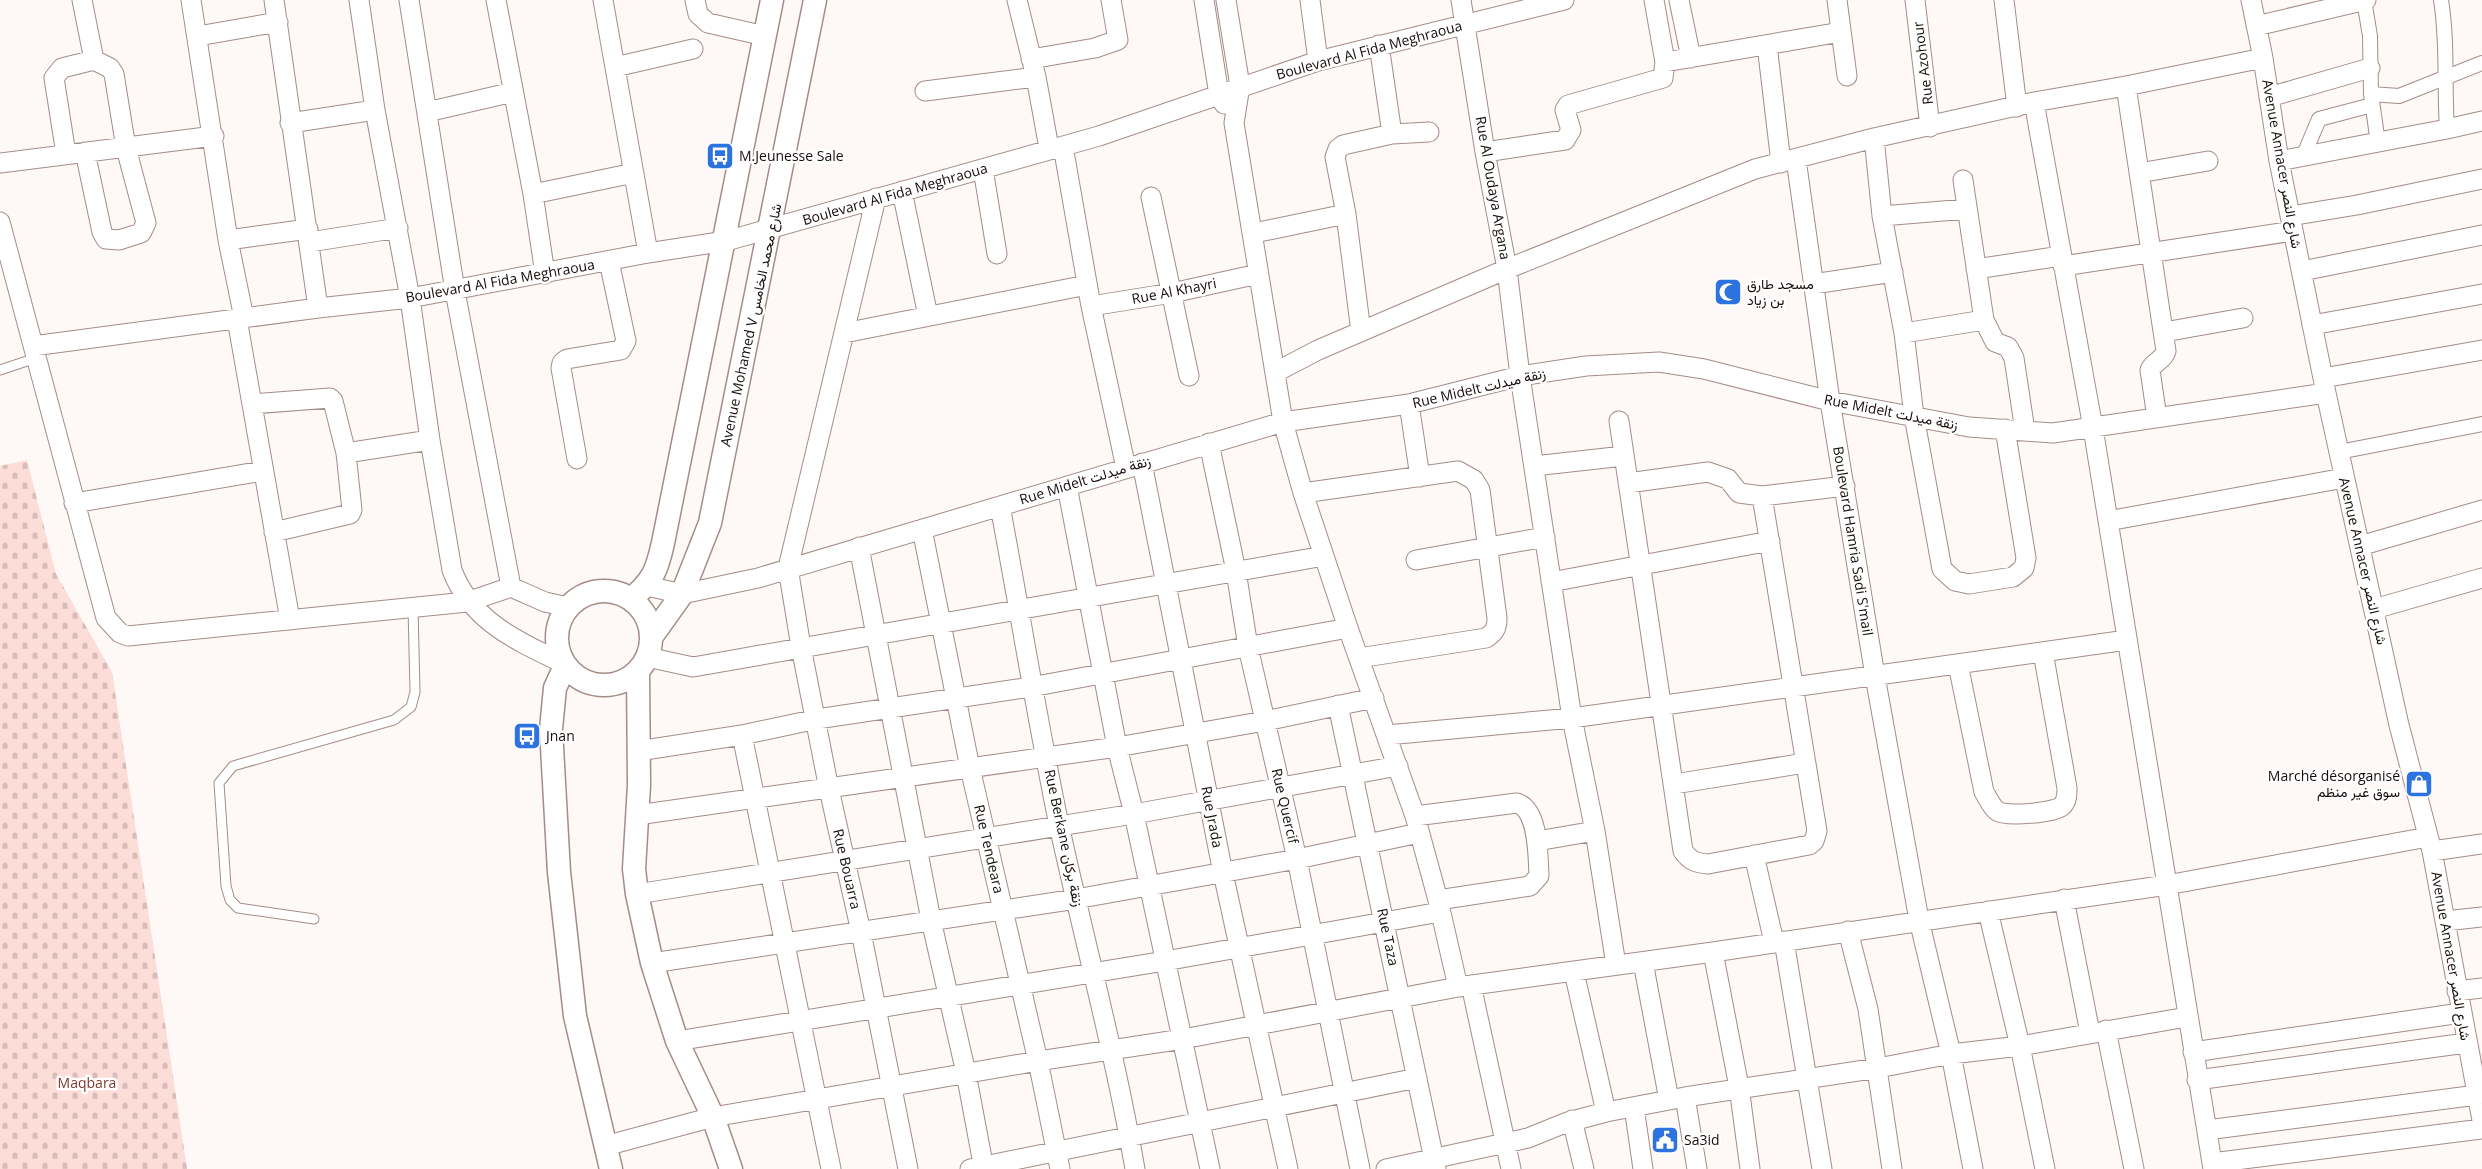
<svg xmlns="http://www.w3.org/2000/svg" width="2482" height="1169" viewBox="0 0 2482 1169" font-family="'Open Sans',Vazirmatn,sans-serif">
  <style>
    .cemetery { fill: url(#cemetery-stones) }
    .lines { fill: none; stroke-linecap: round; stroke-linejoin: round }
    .service-casing { stroke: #a58c87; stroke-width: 11 }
    .pedestrian-casing { stroke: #a58c87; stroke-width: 16 }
    .minor-casing { stroke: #a58c87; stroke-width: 21 }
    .tertiary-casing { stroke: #a58c87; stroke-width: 25 }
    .service { stroke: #fff; stroke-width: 9 }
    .pedestrian { stroke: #fff; stroke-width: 14 }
    .minor { stroke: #fff; stroke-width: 19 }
    .tertiary { stroke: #fff; stroke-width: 22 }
    .labels { text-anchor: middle; stroke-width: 5; stroke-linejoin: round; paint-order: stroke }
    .street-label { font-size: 14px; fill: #170e0c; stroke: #fff }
    .poi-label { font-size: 14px; fill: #170e0c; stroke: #fff; text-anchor: start }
    .park-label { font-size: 14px; fill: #7e3b31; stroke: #fff }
  </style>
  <defs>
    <pattern id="cemetery-stones" width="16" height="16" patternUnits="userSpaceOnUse" patternTransform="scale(1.25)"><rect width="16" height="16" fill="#fcddd7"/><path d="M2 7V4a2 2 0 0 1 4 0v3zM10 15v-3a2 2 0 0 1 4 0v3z" fill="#d7bcb7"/></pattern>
  </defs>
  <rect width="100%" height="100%" fill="#fef8f7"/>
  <!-- cemetery -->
  <path class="cemetery" d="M27 460 56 574 112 672 187 1169H0V466Z"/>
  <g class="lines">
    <!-- service casing -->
    <g class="service-casing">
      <path id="service" d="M0 370 36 358
        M314 919 238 908 230 900 226 886 219 783 233 766 394 720 411 707 415 692 413 607"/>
    </g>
    <!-- pedestrian casing -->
    <g class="pedestrian-casing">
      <path id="pedestrian" d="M2364 0 2370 36 2371 94 2378 143
        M2441 0C2448 43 2444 86 2447 129
        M2371 94 2399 96 2482 63
        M2303 157 2319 119 2372 105
        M2339 452 2482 424"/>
    </g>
    <!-- minor casing -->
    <g class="minor-casing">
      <path id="minor" d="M191 0 228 240 244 318
        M274 0 318 308
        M359 0 375 110 410 298 430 440 452 570C471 621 517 641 563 663
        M409 0 455 291 511 587
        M496 0 533 194 545 274
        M603 0 648 253
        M695 0 698 14 708 23 765 36
        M1017 0 1036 77 1049 148
        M1204 0 1219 95 1224 104
        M1226 0 1240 86 1234 123 1283 422 1303 493 1348 628 1415 816 1438 900 1458 987
        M1310 0 1318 61
        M1461 0 1485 152 1507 269 1520 376 1572 718 1595 831 1616 965
        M1679 0 1691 58
        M1837 0 1847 76
        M1915 0 1930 127
        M2004 0 2017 107
        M2251 0 2263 58 2279 161 2326 393 2399 725 2432 851 2482 1120
        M2256 26 2366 0
        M198 36 278 22
        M1379 45 1392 134
        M1767 45 1781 163
        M1031 59 1095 48 1118 40 1111 0
        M1665 62 1841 32
        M615 67 693 49
        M2126 86 2166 351C2163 361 2154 361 2150 370L2157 418
        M925 91 1036 77
        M2269 97 2370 68
        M2034 102 2093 428 2213 1169
        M427 112 513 92
        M290 123 375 110
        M1874 138 1882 216 1904 333 1914 416 1942 569 1955 581 1969 584 2013 577 2024 568 2026 558 2005 429
        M1063 146 1091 306 1126 468
        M85 152 102 232 106 239 119 240 141 233 146 223 126 148 114 74 110 68 94 60
        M1485 152 1565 140 1571 130 1565 110 1568 105 1663 78 1665 62 1654 0
        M66 154 54 78 62 68 94 60 82 0
        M1796 159 1830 401 1875 676 1919 920 1951 1054 1973 1169
        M2279 161 2447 129 2482 121
        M0 163 214 136
        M983 169 997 254
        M2139 173 2208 161
        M1963 180 1984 320 1995 342 2008 347 2014 358 2025 431
        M902 191 928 316
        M533 194 634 173
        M1151 197 1189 376
        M876 198 788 568 801 647 829 789 861 932 908 1169
        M1882 216 1967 209
        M2290 216 2357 205 2482 179
        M0 222 106 618 120 633 128 636 467 602 511 587 545 602 568 607
        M1254 233 1346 214
        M228 240 308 229
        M310 242 398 228
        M2063 266 2293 231
        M1976 269 2061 256
        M2302 271 2482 235
        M1813 284 1893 272
        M1091 306 1172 293 1258 274
        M237 319 290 620
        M2312 325 2482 294
        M1361 332 1346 214 1335 157 1338 149 1343 145 1392 134 1429 132
        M2164 332 2243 318
        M844 333 1087 285
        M1904 333 1984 320
        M33 346 318 308 410 298 648 253 726 241 1099 136 1318 61 1564 0
        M1276 372 1318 350 1507 269 1755 169 1874 138 2034 102 2126 86 2263 58
        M2323 378 2482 350
        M252 404 330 398 333 401 346 453 430 440
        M1409 404 1420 477
        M1619 421 1683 851C1690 861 1696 863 1708 864L1809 845 1814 841 1817 831 1762 496
        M1209 443 1236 571 1248 647 1297 859 1360 1169
        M577 459 561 368 562 363 567 359 621 350 626 341 609 261
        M1142 463 1223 873 1288 1169
        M1534 466 1624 456
        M1628 483 1708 472 1728 479 1739 493 1762 496 1845 486
        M1067 486 1117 747 1134 814 1210 1169
        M1303 493 1458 471 1474 480 1480 490 1497 618C1497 628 1495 632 1486 638L1359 658
        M74 503 263 471
        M1000 506C1020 612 1037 719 1059 825 1084 940 1115 1053 1135 1169
        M2108 521 2344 478
        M922 529 970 768 1038 1061 1060 1169
        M274 532 350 514 352 510 346 453
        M2360 546 2482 510
        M859 547 931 920 966 1073 984 1169
        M1416 560 1545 537
        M1551 582 1770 541
        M647 586 682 594 758 578 1283 422 1409 404 1520 376 1586 366 1659 362 1704 369 1830 401 1969 427 2053 433 2326 393
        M2374 609 2482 578
        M647 657 693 667 1324 556
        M1958 664 1984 792C1988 798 1991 806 1997 811 2006 817 2054 813 2062 806 2067 801 2067 795 2067 788L2043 652
        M1338 705 1436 1169
        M742 735 831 1169
        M1387 735 1572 718 2127 640
        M638 751 742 735 817 719 1031 687 1348 628
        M1674 784 1805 763
        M637 815 1117 747 1265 721 1374 698
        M1415 816 1517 803C1539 810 1538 857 1539 876L1530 886 1438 900
        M1537 841 1595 831
        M2432 851 2482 844
        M1754 855 1774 942
        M637 894 1134 814 1398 766
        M2064 899 2090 1033
        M1988 911 2020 1046 2045 1169
        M2445 921 2482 917
        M1848 931 1868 1009 1892 1169
        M1784 941 1822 1169
        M1713 952 1739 1087 1750 1169
        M1643 962 1669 1100
        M652 963 1076 899 1297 859 1419 833
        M1574 972 1606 1112
        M1471 985 1511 1169
        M2457 991 2482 988
        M2106 1030 2134 1169
        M677 1041 1165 961 1440 912
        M2193 1052 2461 1013
        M2197 1080 2466 1043
        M1685 1097 1697 1169
        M1634 1107 1643 1169
        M1572 1120 1584 1169
        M2207 1130 2477 1095
        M605 1146 713 1117 1038 1061 1183 1039 1458 987 1713 952 2167 885 2428 837
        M2212 1163 2482 1129
        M970 1169 1417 1078
        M1386 1169 1528 1138 1565 1123 1606 1112 1685 1097 1878 1068 1951 1054 2020 1046 2187 1017"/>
    </g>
    <!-- tertiary casing -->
    <g class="tertiary-casing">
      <path id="tertiary" d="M557 638a47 47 0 1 1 94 0a47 47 0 1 1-94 0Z
        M631 599C653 581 657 570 663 543L772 0
        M652 636 682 594 710 523 815 0
        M565 666 555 688 551 729 559 872 575 1016 611 1169
        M638 671 639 785 634 869 637 894 652 963 677 1041 713 1117 731 1169"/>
    </g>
    <!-- service -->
    <use href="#service" class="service"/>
    <!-- pedestrian -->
    <use href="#pedestrian" class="pedestrian"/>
    <!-- minor -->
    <use href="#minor" class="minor"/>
    <!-- tertiary -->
    <use href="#tertiary" class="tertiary"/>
  </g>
  <!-- icons -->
  <defs>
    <g id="bus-square" transform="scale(1.4375)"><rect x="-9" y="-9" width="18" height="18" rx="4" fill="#2d73e0" stroke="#fff"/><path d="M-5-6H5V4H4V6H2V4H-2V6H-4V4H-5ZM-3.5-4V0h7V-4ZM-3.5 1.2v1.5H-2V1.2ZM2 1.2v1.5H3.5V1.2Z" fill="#fff"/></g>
    <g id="mosque-square" transform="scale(1.4375)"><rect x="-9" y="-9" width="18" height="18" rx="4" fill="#2d73e0" stroke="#fff"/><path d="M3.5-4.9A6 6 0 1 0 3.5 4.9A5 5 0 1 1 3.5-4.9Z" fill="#fff"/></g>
    <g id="shop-square" transform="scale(1.4375)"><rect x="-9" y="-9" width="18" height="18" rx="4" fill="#2d73e0" stroke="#fff"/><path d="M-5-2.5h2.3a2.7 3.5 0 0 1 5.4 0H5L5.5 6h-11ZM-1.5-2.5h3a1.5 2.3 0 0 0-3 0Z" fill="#fff"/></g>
    <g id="civic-square" transform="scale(1.4375)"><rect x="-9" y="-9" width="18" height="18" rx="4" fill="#2d73e0" stroke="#fff"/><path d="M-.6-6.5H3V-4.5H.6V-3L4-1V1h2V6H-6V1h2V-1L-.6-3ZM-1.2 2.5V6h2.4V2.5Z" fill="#fff"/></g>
  </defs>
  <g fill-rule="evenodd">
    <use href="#bus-square" x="720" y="156"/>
    <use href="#mosque-square" x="1728" y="292"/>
    <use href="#bus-square" x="527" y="736"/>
    <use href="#shop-square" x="2419" y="784"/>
    <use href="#civic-square" x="1665" y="1140"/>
  </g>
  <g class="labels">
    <!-- street labels -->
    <g class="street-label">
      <text transform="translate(1369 50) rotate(-15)" y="5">Boulevard Al Fida Meghraoua</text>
      <text transform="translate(1923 63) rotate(-97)" y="5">Rue Azohour</text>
      <text transform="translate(2282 164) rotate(80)" y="5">Avenue Annacer شارع النصر</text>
      <text transform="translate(1493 188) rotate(80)" y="5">Rue Al Oudaya Argana</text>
      <text transform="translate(895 194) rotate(-16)" y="5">Boulevard Al Fida Meghraoua</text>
      <text transform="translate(500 281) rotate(-10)" y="5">Boulevard Al Fida Meghraoua</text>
      <text transform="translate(1174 291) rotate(-11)" y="5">Rue Al Khayri</text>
      <text transform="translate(751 325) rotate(-78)" y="5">Avenue Mohamed V شارع محمد الخامس</text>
      <text transform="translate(1479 388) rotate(-13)" y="5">Rue Midelt زنقة ميدلت</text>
      <text transform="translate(1891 412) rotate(11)" y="5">Rue Midelt زنقة ميدلت</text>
      <text transform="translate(1085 480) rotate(-17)" y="5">Rue Midelt زنقة ميدلت</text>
      <text transform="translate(1853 541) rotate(81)" y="5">Boulevard Hamria Sadi S'mail</text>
      <text transform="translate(2363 561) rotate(77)" y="5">Avenue Annacer شارع النصر</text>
      <text transform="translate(1285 806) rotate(77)" y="5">Rue Quercif</text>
      <text transform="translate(1212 817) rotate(79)" y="5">Rue Jrada</text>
      <text transform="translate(1064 838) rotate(78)" y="5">Rue Berkane زنقة بركان</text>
      <text transform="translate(989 849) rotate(77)" y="5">Rue Tendeara</text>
      <text transform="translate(847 869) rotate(77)" y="5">Rue Bouarra</text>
      <text transform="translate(1388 937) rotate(78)" y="5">Rue Taza</text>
      <text transform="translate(2451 956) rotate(80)" y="5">Avenue Annacer شارع النصر</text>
    </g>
    <!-- poi labels -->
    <g class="poi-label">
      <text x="739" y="161">M.Jeunesse Sale</text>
      <text x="1747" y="289">مسجد طارق<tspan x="1747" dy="16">بن زياد</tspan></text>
      <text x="546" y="741">Jnan</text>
      <text x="2400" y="781" text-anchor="end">Marché désorganisé<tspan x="2400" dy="16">سوق غير منظم</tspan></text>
      <text x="1684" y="1145">Sa3id</text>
    </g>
    <!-- park labels -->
    <g class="park-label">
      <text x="87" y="1088">Maqbara</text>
    </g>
  </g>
</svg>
